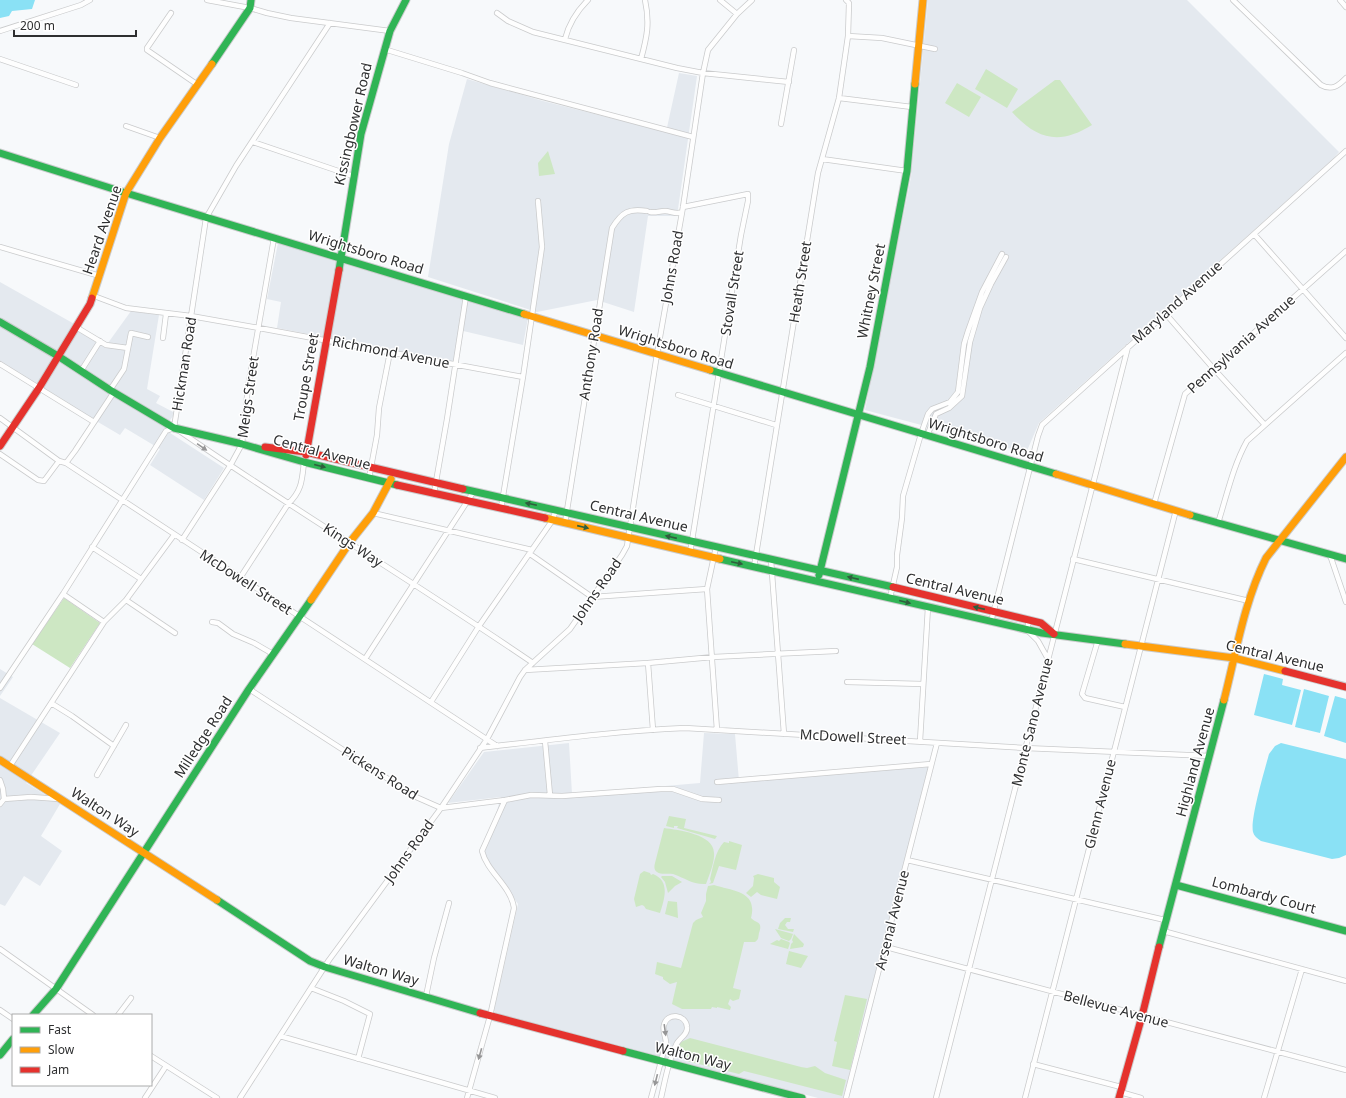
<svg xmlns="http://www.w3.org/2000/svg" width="1346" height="1098" viewBox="0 0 1346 1098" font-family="'Noto Sans',sans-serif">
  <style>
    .built { fill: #e4e9ef }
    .green { fill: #cde7c3 }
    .water { fill: #8ae1f5 }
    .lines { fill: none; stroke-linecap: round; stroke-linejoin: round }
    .street-casing { stroke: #cacbcc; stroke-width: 6 }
    .fast-casing { stroke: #cacbcc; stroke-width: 9 }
    .slow-casing { stroke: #cacbcc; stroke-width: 9 }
    .jam-casing { stroke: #cacbcc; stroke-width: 9 }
    .street { stroke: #fefefe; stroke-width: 4.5 }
    .fast { stroke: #30b455; stroke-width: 7 }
    .slow { stroke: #ff9f0a; stroke-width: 7 }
    .jam { stroke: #e5322d; stroke-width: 7 }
    .oneway { fill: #969697 }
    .oneway2 { fill: #2f5e3d }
    .labels { text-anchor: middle; stroke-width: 3; stroke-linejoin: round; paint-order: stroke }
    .street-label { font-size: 14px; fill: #2e2f30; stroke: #fff }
  </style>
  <rect width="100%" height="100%" fill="#f7f9fb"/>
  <!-- built -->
  <path class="built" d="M928 0H1187L1339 152 1333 159 1039 423 1026 453 865 410 911 177Z
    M679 73 697 76 677 216H648L634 312 597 300 537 312 428 277 449 144 467 79 543 101 666 132Z
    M278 243 343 264 422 286 528 318 523 345 459 330 454 362 277 328 281 302 267 299Z
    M0 282 108 343 131 311 159 315 147 389 160 396 156 403 175 413 164 429 224 468 204 500 150 465 160 449 125 428 120 435 98 422 96 424 0 366Z
    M0 669 13 677 0 696Z
    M0 698 60 733 26 783 60 804 41 836 62 851 40 886 24 876 5 906 0 904Z
    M704 733 735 734 739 781 929 767 843 1098H818L496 1013 494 1011 518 904 486 858 485 851 501 797 448 803 484 752 569 743 572 794 700 783Z"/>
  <!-- green -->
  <path class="green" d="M986 69 1018 89 1007 108 975 89Z
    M1055 80H1060L1092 125C1060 145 1037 140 1012 112Z
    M957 83 981 97 969 117 945 103Z
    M548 151 555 174 539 176 538 163Z
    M64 598 100 623 70 668 32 644Z
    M669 816 686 819 684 828 717 836 715 839 677 828 678 826H674V828L666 826Z
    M664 828C678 830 714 834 714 853 715 861 709 876 706 884 693 885 685 878 673 874 668 873 661 875 657 872 654 870 654 867 655 863Z
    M729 841 742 845 736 870 719 866 713 883 709 884 711 882 710 879C713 867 715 851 724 842L729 843Z
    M644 871 650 873 651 875 653 874C671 881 664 900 660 913L646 909 644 906 642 905 636 907 634 899 640 874Z
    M758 874 774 878V882L780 887 777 899 761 895 757 892 751 897 746 893 753 886 754 878 753 876Z
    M662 876H672L682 882 675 886 668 893 665 882 661 877Z
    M714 885C733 891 758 891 751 918 757 924 763 921 759 933 758 938 759 939 755 942H744L733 988 741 990 739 999 733 1001 730 999 728 1004 731 1007 730 1010 717 1007V1008L712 1007 711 1009H682L672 1004 677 982 670 984 663 979V977L655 974 657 962 681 968 693 923 696 920 703 917 701 913 706 901V894L708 886Z
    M668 901 677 902 678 918 665 914Z
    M785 918H791L790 922H787L785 925 788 929H794L793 932 778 929 780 923Z
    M775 929 793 934 791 939 789 941 781 938Z
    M794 934 804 944 803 947 790 949 791 944 793 942 792 940Z
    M781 939 789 942 790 943 788 949 770 944 777 940 779 941Z
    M789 951 808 956 801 968 786 964Z
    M845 995 867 999 856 1046H855H856L850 1070 832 1066 837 1042 834 1041Z
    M690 1038 801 1067 807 1068 815 1066 825 1073 846 1080 842 1096 744 1071 739 1074 687 1061 679 1044 681 1042Z"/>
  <!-- water -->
  <path class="water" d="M0 0H35L32 9 12 11 9 16 0 18Z
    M1264 674 1283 679 1282 685 1301 690 1292 725 1254 715Z
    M1304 689 1329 696 1320 733 1295 727Z
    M1335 696 1346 699V743L1324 736Z
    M1281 743 1346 759V855L1339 858 1332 859 1261 841C1257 838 1254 836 1253 832 1250 819 1265 769 1269 754L1275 746Z"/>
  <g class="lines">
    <!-- street casing -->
    <g class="street-casing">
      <path id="street" d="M207 0 250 8 267 13 291 18 390 31
        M720 0 737 14
        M1233 0 1321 85C1332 91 1338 86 1346 78
        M1340 0 1346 7
        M171 13 147 48V50L198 85
        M497 13 508 21 533 32 677 68 703 73 789 82
        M0 31 81 5 90 0
        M848 36 882 38 935 49
        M565 39C569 23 576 12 588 0
        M384 49 462 73 490 83 693 137
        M0 59 76 85
        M641 59C647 37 650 23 645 0
        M839 98 912 107
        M781 124 794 50
        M126 126 160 138
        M253 142 353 176
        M822 159 907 171
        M683 207 748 194V201L741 235 690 553
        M650 212C656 213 659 211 665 211 671 211 676 215 682 212
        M1254 234 1346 338
        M0 247 100 276
        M94 296 126 308 191 316 259 328 523 377
        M1165 313 1213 368 1265 425
        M76 327 106 345 128 348
        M163 338 166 314
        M0 364 94 422
        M81 371 100 341
        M110 390 124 369 131 333 148 337
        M678 395 776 425
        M0 418 59 461
        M178 430C294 510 416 583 533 663
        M927 436 936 414 949 408 962 396 970 342 980 308 991 284 1006 257
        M0 454 38 480 44 481 59 461 66 463 497 746
        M66 463 75 451 114 392
        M369 478 377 435 379 408 390 352
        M434 493 447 419 466 296
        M1154 504 1185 394 1346 251
        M501 508 523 377 542 247 538 201
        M373 513 532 550
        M565 523 612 228C622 212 629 208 647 211
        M1218 523C1227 495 1233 466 1247 441L1346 353
        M182 540 230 466 242 444 248 387 274 238
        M92 547 141 579
        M716 547 707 589 717 730
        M530 554 592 597 707 589
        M1330 555 1346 602
        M1073 559 1249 601
        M771 560 784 734
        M754 567 818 173 839 98 848 36 849 3 846 0
        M240 578 288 504C302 491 302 480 304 462
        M63 594 104 622
        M890 598 897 567V555L902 518 903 496 921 434 928 414 932 409 950 402 958 392 964 344 968 331 982 292 1002 254
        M126 600 175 633
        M1029 620 1027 630 1038 641 1048 659
        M212 622 218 623 233 634 254 643 273 654
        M991 622 1038 436 1042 425 1346 151
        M1098 640 1082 694 1085 698 1125 707
        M365 659 474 491
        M648 663 653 730
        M525 670 648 663 713 657 836 651
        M847 682 923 684
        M0 688 63 594 166 431 174 428 206 218 236 166 330 23
        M249 689 416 797 441 808 505 800 531 795 562 796 661 789H673L702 799 719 800
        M431 702 479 626 552 521 556 510
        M51 703 72 716 114 746
        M545 741 550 795
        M920 741 928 607
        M480 748C548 740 616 731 685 728L1025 748 1210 756
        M10 766 104 622 126 600 174 535
        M97 775 126 725
        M0 780 3 789 4 799
        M717 782 931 764
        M0 804 4 799 31 797 59 799
        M907 860 1165 920
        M1163 931 1346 981
        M886 947 1346 1070
        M0 949 93 1015
        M311 988 344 1001 370 1014 358 1059
        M426 996 434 958 449 903
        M0 1010 13 1019
        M118 1015 131 998
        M280 1036 495 1098
        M151 1056 217 1098
        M1033 1064 1121 1087
        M1120 1092 1141 1098
        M145 1098 166 1066
        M240 1098 329 960 441 808 487 739 520 677 525 670 570 629 622 555 627 546 657 354 683 207 703 73 708 50 737 14 752 0
        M467 1098 490 1016 514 908C511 886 487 872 482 851L505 800
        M651 1098 666 1043C666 1037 662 1030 664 1025 667 1012 686 1014 687 1027 688 1035 679 1038 676 1045 668 1061 665 1081 661 1098
        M846 1098 937 743
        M936 1098 1128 347
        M1025 1098 1176 510
        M1264 1098 1302 969"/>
    </g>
    <!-- fast casing -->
    <g class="fast-casing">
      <path id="fast" d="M212 64 250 8 251 0
        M0 153 126 193 524 314
        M339 270 361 134 390 31 406 0
        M0 322 58 356 110 390 174 428 242 444 304 462 397 485
        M710 370 1056 474
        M463 489 893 587
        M1190 515 1346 559
        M720 559 1042 633 1125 644
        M819 575 870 367 907 171 915 84
        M1176 885 1346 931
        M217 900 310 961 325 967 480 1013
        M1159 947 1224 700
        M33 1015 56 989 249 689 311 600
        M623 1051 802 1098
        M0 1055 13 1039"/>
    </g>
    <!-- slow casing -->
    <g class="slow-casing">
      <path id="slow" d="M915 84 923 0
        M92 298 126 193 160 138 212 64
        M524 314 710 370
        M1056 474 1190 515
        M545 518 720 559
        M311 600 350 542 373 513 391 479
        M1125 644 1234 658 1285 671
        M1224 700C1236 653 1244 602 1266 558L1346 457
        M0 760 217 900"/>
    </g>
    <!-- jam casing -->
    <g class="jam-casing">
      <path id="jam" d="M0 446 39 388 90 304 92 298
        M265 447 306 452 463 489
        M306 455 339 270
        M397 485 545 518
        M893 587 1041 623 1054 634
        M1285 671 1346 687
        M480 1013 623 1051
        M1119 1098 1142 1016 1159 947"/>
    </g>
    <!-- street -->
    <use href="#street" class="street"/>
    <!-- fast -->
    <use href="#fast" class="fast"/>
    <!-- slow -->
    <use href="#slow" class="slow"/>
    <!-- jam -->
    <use href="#jam" class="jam"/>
  </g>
  <!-- one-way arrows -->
  <defs><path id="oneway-solid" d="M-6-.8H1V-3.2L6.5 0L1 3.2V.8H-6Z"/></defs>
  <g class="oneway">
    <use href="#oneway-solid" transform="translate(202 447) rotate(34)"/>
    <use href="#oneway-solid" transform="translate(665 1030) rotate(82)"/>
    <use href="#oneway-solid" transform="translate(480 1054) rotate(106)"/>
    <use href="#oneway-solid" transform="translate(656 1080) rotate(104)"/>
  </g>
  <g class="oneway2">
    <use href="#oneway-solid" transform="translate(320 466) rotate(14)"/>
    <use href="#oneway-solid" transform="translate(531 504) rotate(-168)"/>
    <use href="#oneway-solid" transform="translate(583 527) rotate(13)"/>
    <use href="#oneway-solid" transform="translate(671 537) rotate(-167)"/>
    <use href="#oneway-solid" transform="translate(737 563) rotate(12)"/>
    <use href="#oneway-solid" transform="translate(853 578) rotate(-167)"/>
    <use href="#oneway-solid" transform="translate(905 602) rotate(14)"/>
    <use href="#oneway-solid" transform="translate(979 608) rotate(-167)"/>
  </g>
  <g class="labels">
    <!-- street labels -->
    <g class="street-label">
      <text transform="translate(353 124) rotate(-77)" y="5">Kissingbower Road</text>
      <text transform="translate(102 230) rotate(-71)" y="5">Heard Avenue</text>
      <text transform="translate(366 252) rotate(17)" y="5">Wrightsboro Road</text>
      <text transform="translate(672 267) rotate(-80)" y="5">Johns Road</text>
      <text transform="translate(800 282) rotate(-81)" y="5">Heath Street</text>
      <text transform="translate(871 291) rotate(-79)" y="5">Whitney Street</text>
      <text transform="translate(732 293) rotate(-81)" y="5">Stovall Street</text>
      <text transform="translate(1177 302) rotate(-42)" y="5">Maryland Avenue</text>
      <text transform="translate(1241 344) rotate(-42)" y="5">Pennsylvania Avenue</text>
      <text transform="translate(676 347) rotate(17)" y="5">Wrightsboro Road</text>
      <text transform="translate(391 352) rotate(11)" y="5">Richmond Avenue</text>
      <text transform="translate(591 354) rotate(-81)" y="5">Anthony Road</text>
      <text transform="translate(184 364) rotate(-81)" y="5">Hickman Road</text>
      <text transform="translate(306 377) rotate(-80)" y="5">Troupe Street</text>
      <text transform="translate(248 397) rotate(-82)" y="5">Meigs Street</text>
      <text transform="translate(986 440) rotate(17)" y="5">Wrightsboro Road</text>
      <text transform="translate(322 452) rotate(15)" y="5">Central Avenue</text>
      <text transform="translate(639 516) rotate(13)" y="5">Central Avenue</text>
      <text transform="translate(353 545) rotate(33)" y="5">Kings Way</text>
      <text transform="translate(246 582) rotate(33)" y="5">McDowell Street</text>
      <text transform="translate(955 589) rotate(13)" y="5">Central Avenue</text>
      <text transform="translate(597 590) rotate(-55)" y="5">Johns Road</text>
      <text transform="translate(1275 656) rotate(13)" y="5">Central Avenue</text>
      <text transform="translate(1032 722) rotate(-76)" y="5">Monte Sano Avenue</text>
      <text transform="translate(203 737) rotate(-57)" y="5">Milledge Road</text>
      <text transform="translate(853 737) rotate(3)" y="5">McDowell Street</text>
      <text transform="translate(1195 762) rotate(-75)" y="5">Highland Avenue</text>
      <text transform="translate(380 773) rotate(32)" y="5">Pickens Road</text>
      <text transform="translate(1100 804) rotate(-76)" y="5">Glenn Avenue</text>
      <text transform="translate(105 812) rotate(33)" y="5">Walton Way</text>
      <text transform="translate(409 851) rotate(-54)" y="5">Johns Road</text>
      <text transform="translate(1264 895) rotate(15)" y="5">Lombardy Court</text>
      <text transform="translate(892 920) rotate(-76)" y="5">Arsenal Avenue</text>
      <text transform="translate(381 970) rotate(16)" y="5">Walton Way</text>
      <text transform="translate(1116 1009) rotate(15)" y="5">Bellevue Avenue</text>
      <text transform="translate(693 1056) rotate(14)" y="5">Walton Way</text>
    </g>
  </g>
  <!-- legend -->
  <rect x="12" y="1014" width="140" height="72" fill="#ffffff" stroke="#abacac"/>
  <rect x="20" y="1027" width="20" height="6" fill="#30b455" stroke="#abacac"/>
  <text x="48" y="1034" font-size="12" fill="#2e2f30">Fast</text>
  <rect x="20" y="1047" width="20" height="6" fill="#ff9f0a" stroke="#abacac"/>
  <text x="48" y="1054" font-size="12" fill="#2e2f30">Slow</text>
  <rect x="20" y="1067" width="20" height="6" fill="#e5322d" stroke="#abacac"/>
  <text x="48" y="1074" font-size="12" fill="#2e2f30">Jam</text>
  <!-- scale -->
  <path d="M14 30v6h122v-6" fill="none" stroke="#2e2f30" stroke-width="2"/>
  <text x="20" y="30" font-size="12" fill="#2e2f30" stroke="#ffffff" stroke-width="3" paint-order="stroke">200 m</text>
</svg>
